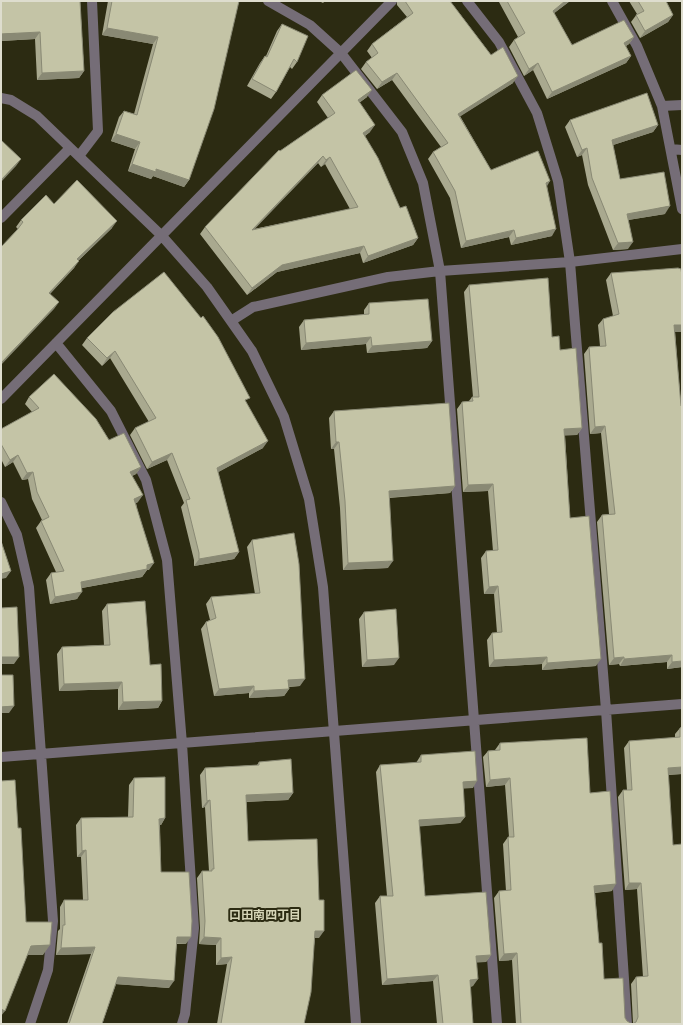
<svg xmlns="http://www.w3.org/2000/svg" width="683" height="1025" viewBox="0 0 683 1025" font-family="Commissioner,'Noto Sans JP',sans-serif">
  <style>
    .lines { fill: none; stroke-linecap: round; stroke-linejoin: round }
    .minor { stroke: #756d77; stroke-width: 10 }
    .wall { fill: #a9a98f; fill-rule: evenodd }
    .shaded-wall { fill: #898974 }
    .building { fill: #c4c4a6; stroke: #898974; fill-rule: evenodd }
    .labels { text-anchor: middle; stroke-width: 4; stroke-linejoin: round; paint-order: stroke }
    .neighbourhood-label { font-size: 12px; font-weight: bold; fill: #d7d6b8; stroke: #2c2b12 }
  </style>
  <rect width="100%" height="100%" fill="#2c2b12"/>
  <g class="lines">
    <!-- minor -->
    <path class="minor" d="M268 1 310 25 341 53 402 132 423 183 440 271 497 1024
      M467 1 499 42 537 113 558 181 570 262 606 710 627 1024
      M612 1 637 46 662 106 682 209
      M1 98 11 100 37 116 162 236 207 287 252 351 284 417 309 499 323 587 356 1024
      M662 106 682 105
      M671 149 682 150
      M79 156 98 131 92 1
      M1 218 70 148
      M231 321 253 307 388 277 440 271 570 262 682 249
      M56 343 111 411 146 480 167 560 182 744 194 928 185 1014 182 1024
      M1 399 392 1
      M1 502 17 535 29 587 53 921 48 970 30 1024
      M1 757 682 704"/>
  </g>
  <!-- wall -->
  <path class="wall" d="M80 1 84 71 79 78 37 80 35 39 1 41Z
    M108 1H239L189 180 184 187 153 176 151 179 128 171 135 149 111 141 119 117 124 111 134 114 153 44 102 35Z
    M319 1H325L323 3Z
    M397 1H450L491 55 513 83 460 116 491 170 547 186 552 236 511 245 509 237 461 248 450 198 428 159 433 152 441 147 392 80 377 89 361 69 366 62 372 58 367 51 372 44 407 17 397 5Z
    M499 1H570L554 13 572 45 634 37 629 44 626 46 631 56 626 63 547 99 533 70 524 76 509 47 514 40 518 37 499 2Z
    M629 1H666L673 15 668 22 640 38 631 22 637 14Z
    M282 24 297 62 292 69 290 67 276 92 271 99 247 86 260 63 265 56H266L277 31Z
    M322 95 367 97 359 103 370 132 365 136 400 208 418 238 413 245 363 263 360 253 277 272 247 295 200 234 205 227 280 151 328 118 317 102ZM318 163 321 167 325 164 350 209 254 229Z
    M570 120 658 125 653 132 613 145 620 179 665 214 628 220V249L613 250 588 185 582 155 577 157 565 127Z
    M54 204 112 228 78 261 74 268 50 294 54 309 18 229 16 227 21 220Z
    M611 273 682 332H675L681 406H682V667L667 669V662L620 666 619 664 609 665 597 522 602 515 609 514 601 433 590 434 584 354 589 347 600 346 598 325 603 319 613 316 606 280Z
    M469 285 552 337 560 350 582 428 577 435H565L570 518 596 666 542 670V664L489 667 487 640 492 633H497L494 594H484L481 558 486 551H493L488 491 463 492 457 409 462 402 469 401 472 397H473L464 292Z
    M369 303 432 341 427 348 367 353 366 344 301 350 299 327 304 320 364 315V310Z
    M87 338 246 403 263 448 218 472 239 552 234 559 194 566V560L181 507 184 503 167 460 147 469 130 435 135 428 149 422 110 358 102 366 82 345Z
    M29 397 109 440 141 467 136 474 132 476 138 502 136 503 149 570H147L142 577 82 588 77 599 50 604 46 580 51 573 56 572 36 528 41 521 42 520 32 499 28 479 22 480 13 462 5 467 1 459V429L32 412 25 404Z
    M334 411 455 486 450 493 389 498 388 568 343 570 340 508 334 449H331L329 418Z
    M252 540 300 686 289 687V689L284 696 249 698V693L214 696 201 629 206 622 210 620 206 604 211 597 255 594 247 547Z
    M107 604 150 665 162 701 158 708 118 710V689L59 691 57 654 62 647 104 645 102 611Z
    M364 612 394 665 362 667 359 619Z
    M680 728 682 774 668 775 682 1024H516L512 960 499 961 494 898 499 891H506L503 844 508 837H509L505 785 486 787 483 757 488 751 495 750 500 743 590 793 612 891 595 893 599 943 604 979 627 1021 632 1024 633 1023 631 984 636 977H643L637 889 625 890 618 797 623 790H627L624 748 629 741 675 738V734Z
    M421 755 473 788H463L465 817 460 823 419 826 425 896 491 955 486 962H477L473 986 470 987 473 1024H437L433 981 382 985 375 903 380 896H387L376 772 380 765 416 763Z
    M259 762 293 793 288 800 246 802 248 841 319 938H315L304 1024H217L227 964 216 965V945L199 944 200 928 197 878 202 871H209L205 807 202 808 200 775 205 768 257 765Z
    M134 778 165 818 161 825H160L161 872 186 944H177L169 988 116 984 102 1024H67L91 954 56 955 58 931 60 929V907L64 900H83L81 857H77L76 825 81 818 128 817 129 785Z"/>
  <!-- shaded-wall -->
  <path class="shaded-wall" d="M565 1H570L548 18 553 11Z
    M673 15 668 22 640 38 645 31Z
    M107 28 158 37 153 44 102 35Z
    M40 32 35 39 1 41V34Z
    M634 37 629 44 619 50 624 43Z
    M631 56 626 63 547 99 552 92Z
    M538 63 533 70 524 76 529 69Z
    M84 71 79 78 37 80 42 73Z
    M397 73 392 80 377 89 382 82Z
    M518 76 513 83 453 121 458 114Z
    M372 90 367 97 353 107 358 100Z
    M375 125 370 132 358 140 363 133Z
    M658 125 653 132 607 147 612 140Z
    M116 134 140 142 135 149 111 141Z
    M587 148 582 155 577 157 582 150Z
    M323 156 318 163 247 237 252 230Z
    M330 157 325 164 321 167 326 160Z
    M21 159 16 166 1 182V180Z
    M132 164 156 169 189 180 184 187 153 176 151 179 128 171Z
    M550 181 546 188V183Z
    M670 206 665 214 622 221 627 214Z
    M117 221 112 228 73 266 77 259Z
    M556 229 552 236 511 245 516 238Z
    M514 230 509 237 461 248 466 241Z
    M418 238 413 245 363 263 368 256Z
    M633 242 628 249 613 250 618 243Z
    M364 246 360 253 277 272 247 295 252 288 282 265Z
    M79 261 74 268 44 300 49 293Z
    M59 302 54 309 1 365V363Z
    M674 325H682V332H669Z
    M371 337 366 344 301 350 306 343Z
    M432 341 427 348 367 353 372 346Z
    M115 351 110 358 102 366 107 358Z
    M605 426 601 433 590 434 595 427Z
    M582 428 577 435 559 436 564 429Z
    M268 441 263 448 213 475 217 468Z
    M336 442H339L334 449H331Z
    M172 453 167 460 147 469 152 462Z
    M18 455 13 462 5 467 10 460Z
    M141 467 136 474 125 479 130 472Z
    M33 472 28 479 22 480 27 473Z
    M493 484 488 491 463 492 468 485Z
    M455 486 450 493 384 498 389 491Z
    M143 495 138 502 130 506 134 499Z
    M239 552 234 559 194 566 199 559Z
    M393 561 388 568 343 570 348 563Z
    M154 563 149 570H147L142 577 76 589 81 582Z
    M11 571 6 578 1 579V574Z
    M498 586 494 594H484L489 587Z
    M82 592 77 599 50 604 55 597Z
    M672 655 667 662 620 666 624 659Z
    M1 657H19L14 664H1Z
    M547 657 542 664 489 667 494 660Z
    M624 657 619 664 609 665 614 658Z
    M399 658 394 665 362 667 367 660Z
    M601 659 596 666 542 670 547 663Z
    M682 661V667L667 669 672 662Z
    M305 679 300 686 284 687 288 680Z
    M122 682 118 689 59 691 64 684Z
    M254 686 249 693 214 696 219 689Z
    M289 689 284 696 249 698 254 691Z
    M162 701 158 708 118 710 123 702Z
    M14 706 9 713H1V707Z
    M682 767V774L663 775 668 768Z
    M510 778 505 785 486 787 490 780Z
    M477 781 473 788 458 789 463 782Z
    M293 793 288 800 241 802 246 795Z
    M210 800 205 807 202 808 207 801Z
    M465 817 460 823 414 827 419 820Z
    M165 818 161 825H155L159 819Z
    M86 850 81 857H77L82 851Z
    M629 883H641L637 889 625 890Z
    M616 884 612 891 590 893 594 886Z
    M315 931H324L319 938H311Z
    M177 937H191L186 944 172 943Z
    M204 937 221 938 216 945 199 944Z
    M50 945 43 955H24L31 946Z
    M95 947 91 954 56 955 61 948Z
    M517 953 512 960 499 961 504 954Z
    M491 955 486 962 471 963 476 956Z
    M232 957 227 964 216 965 221 958Z
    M438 975 433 981 382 985 387 979Z
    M118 977 174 981 169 988 114 984Z
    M478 979 473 986 465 987 470 980Z
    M1 1009 5 1011 1 1016Z"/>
  <!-- building -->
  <path class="building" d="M1 1H80L84 71 42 73 40 32 1 34Z
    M112 1H239L214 109 189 180 156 169V172L132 164 140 142 116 134 124 111 137 115 158 37 107 28Z
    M405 1H450L491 55 503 47 518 76 458 114 491 170 538 151 550 181 546 183 556 229 516 238 514 230 466 241 455 191 433 152 448 143 397 73 382 82 366 62 378 53 372 44 413 13Z
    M507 1H565L553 11 572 45 624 20 634 37 624 43 631 56 552 92 538 63 529 69 514 40 525 33Z
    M638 1H666L673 15 645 31 636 15 644 11Z
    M282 24 308 36 297 62 294 59 276 92 252 79 265 56 267 57Z
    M356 70 372 90 358 100 375 125 363 133 378 158 400 208 406 206 418 238 368 256 364 246 282 265 252 288 205 227 279 150 280 151 335 113 322 95ZM323 156 326 160 330 157 358 207 252 230Z
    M647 93 658 125 612 140 620 179 664 172 670 206 627 214 633 242 618 243 592 178 587 148 582 150 570 120Z
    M1 140 21 159 1 180Z
    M77 180 117 221 77 259 79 261 49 293 59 302 1 363V247L17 230 23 222 21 220 46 195 54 204Z
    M678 268 681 269 682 276V325H674L681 406H682V661L672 662V655L624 659V657L614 658 602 515 615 514 605 426 595 427 589 347 606 346 603 319 619 314 611 273Z
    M164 272 201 318 203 316 218 337 250 398 245 400 268 441 217 468 239 552 199 559V553L186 500 190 499 172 453 152 462 135 428 156 418 115 351 107 358 87 338 113 312Z
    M548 278 552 337 559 336 560 350 576 348 582 428 564 429 570 518 589 516 601 659 547 663V657L494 660 492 633 502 632 498 586 489 587 486 551 498 550 493 484 468 485 462 402 473 401 472 397H479L469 285Z
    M428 299 432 341 372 346 371 337 306 343 304 320 369 314V303Z
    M54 374 96 419 109 440 124 433 141 467 130 472 143 495 134 499 154 563 147 565V569L81 582 82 592 55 597 51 573 64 571 41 521 49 517 37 492 33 472 27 473 18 455 10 460 1 444V429L39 408 29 397Z
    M449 403 455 486 389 491 393 561 348 563 345 501 339 442H336L334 411Z
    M294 533 299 564 305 679 288 680 289 689 254 691V686L219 689 206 622 216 618 211 597 260 593 252 540Z
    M1 541 11 571 1 574Z
    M145 601 150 665 161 664 162 701 123 702 122 682 64 684 62 647 110 645 107 604Z
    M17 607 19 657H1V608Z
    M396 609 399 658 367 660 364 612Z
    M1 675H13L14 706 1 707Z
    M682 727V767L668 768 673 845 682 844V1024H521L517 953 504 954 499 891 511 890 508 837H514L510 778 490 780 488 751 500 750V743L587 738 590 793 610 791 616 884 594 886 599 943H602L604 979 623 978 625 1018 627 1021 632 1024 636 1022 638 1017 636 977 648 976 641 883H629L623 790H632L629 741 680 737V728Z
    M475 751 477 781 463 782 465 817 419 820 425 896 486 892 491 955 476 956 478 979 470 980 473 1024H443L438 975 387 979 380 896H393L380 765 421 762V755Z
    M291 759 293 793 246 795 248 841 317 839 319 900H324V931H315L311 992 304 1024H221L232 957 221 958V938L204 937 205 921 202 871H212V869H214L210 800 207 801 205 768 259 765V762Z
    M165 777V818L159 819 161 872H189L192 921 191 937H177L174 981 118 977 102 1024H69L95 947 61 948 63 925H65L64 900H88L86 850 82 851 81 818 133 817 134 778Z
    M15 780 18 828H21L26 922H52L50 945 31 946 5 1011 1 1009V781Z"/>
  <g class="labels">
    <!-- neighbourhood labels -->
    <g class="neighbourhood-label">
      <text x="265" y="919">口田南四丁目</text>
    </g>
  </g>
  <!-- border -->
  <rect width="683" height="1025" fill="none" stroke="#deddce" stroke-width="4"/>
</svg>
